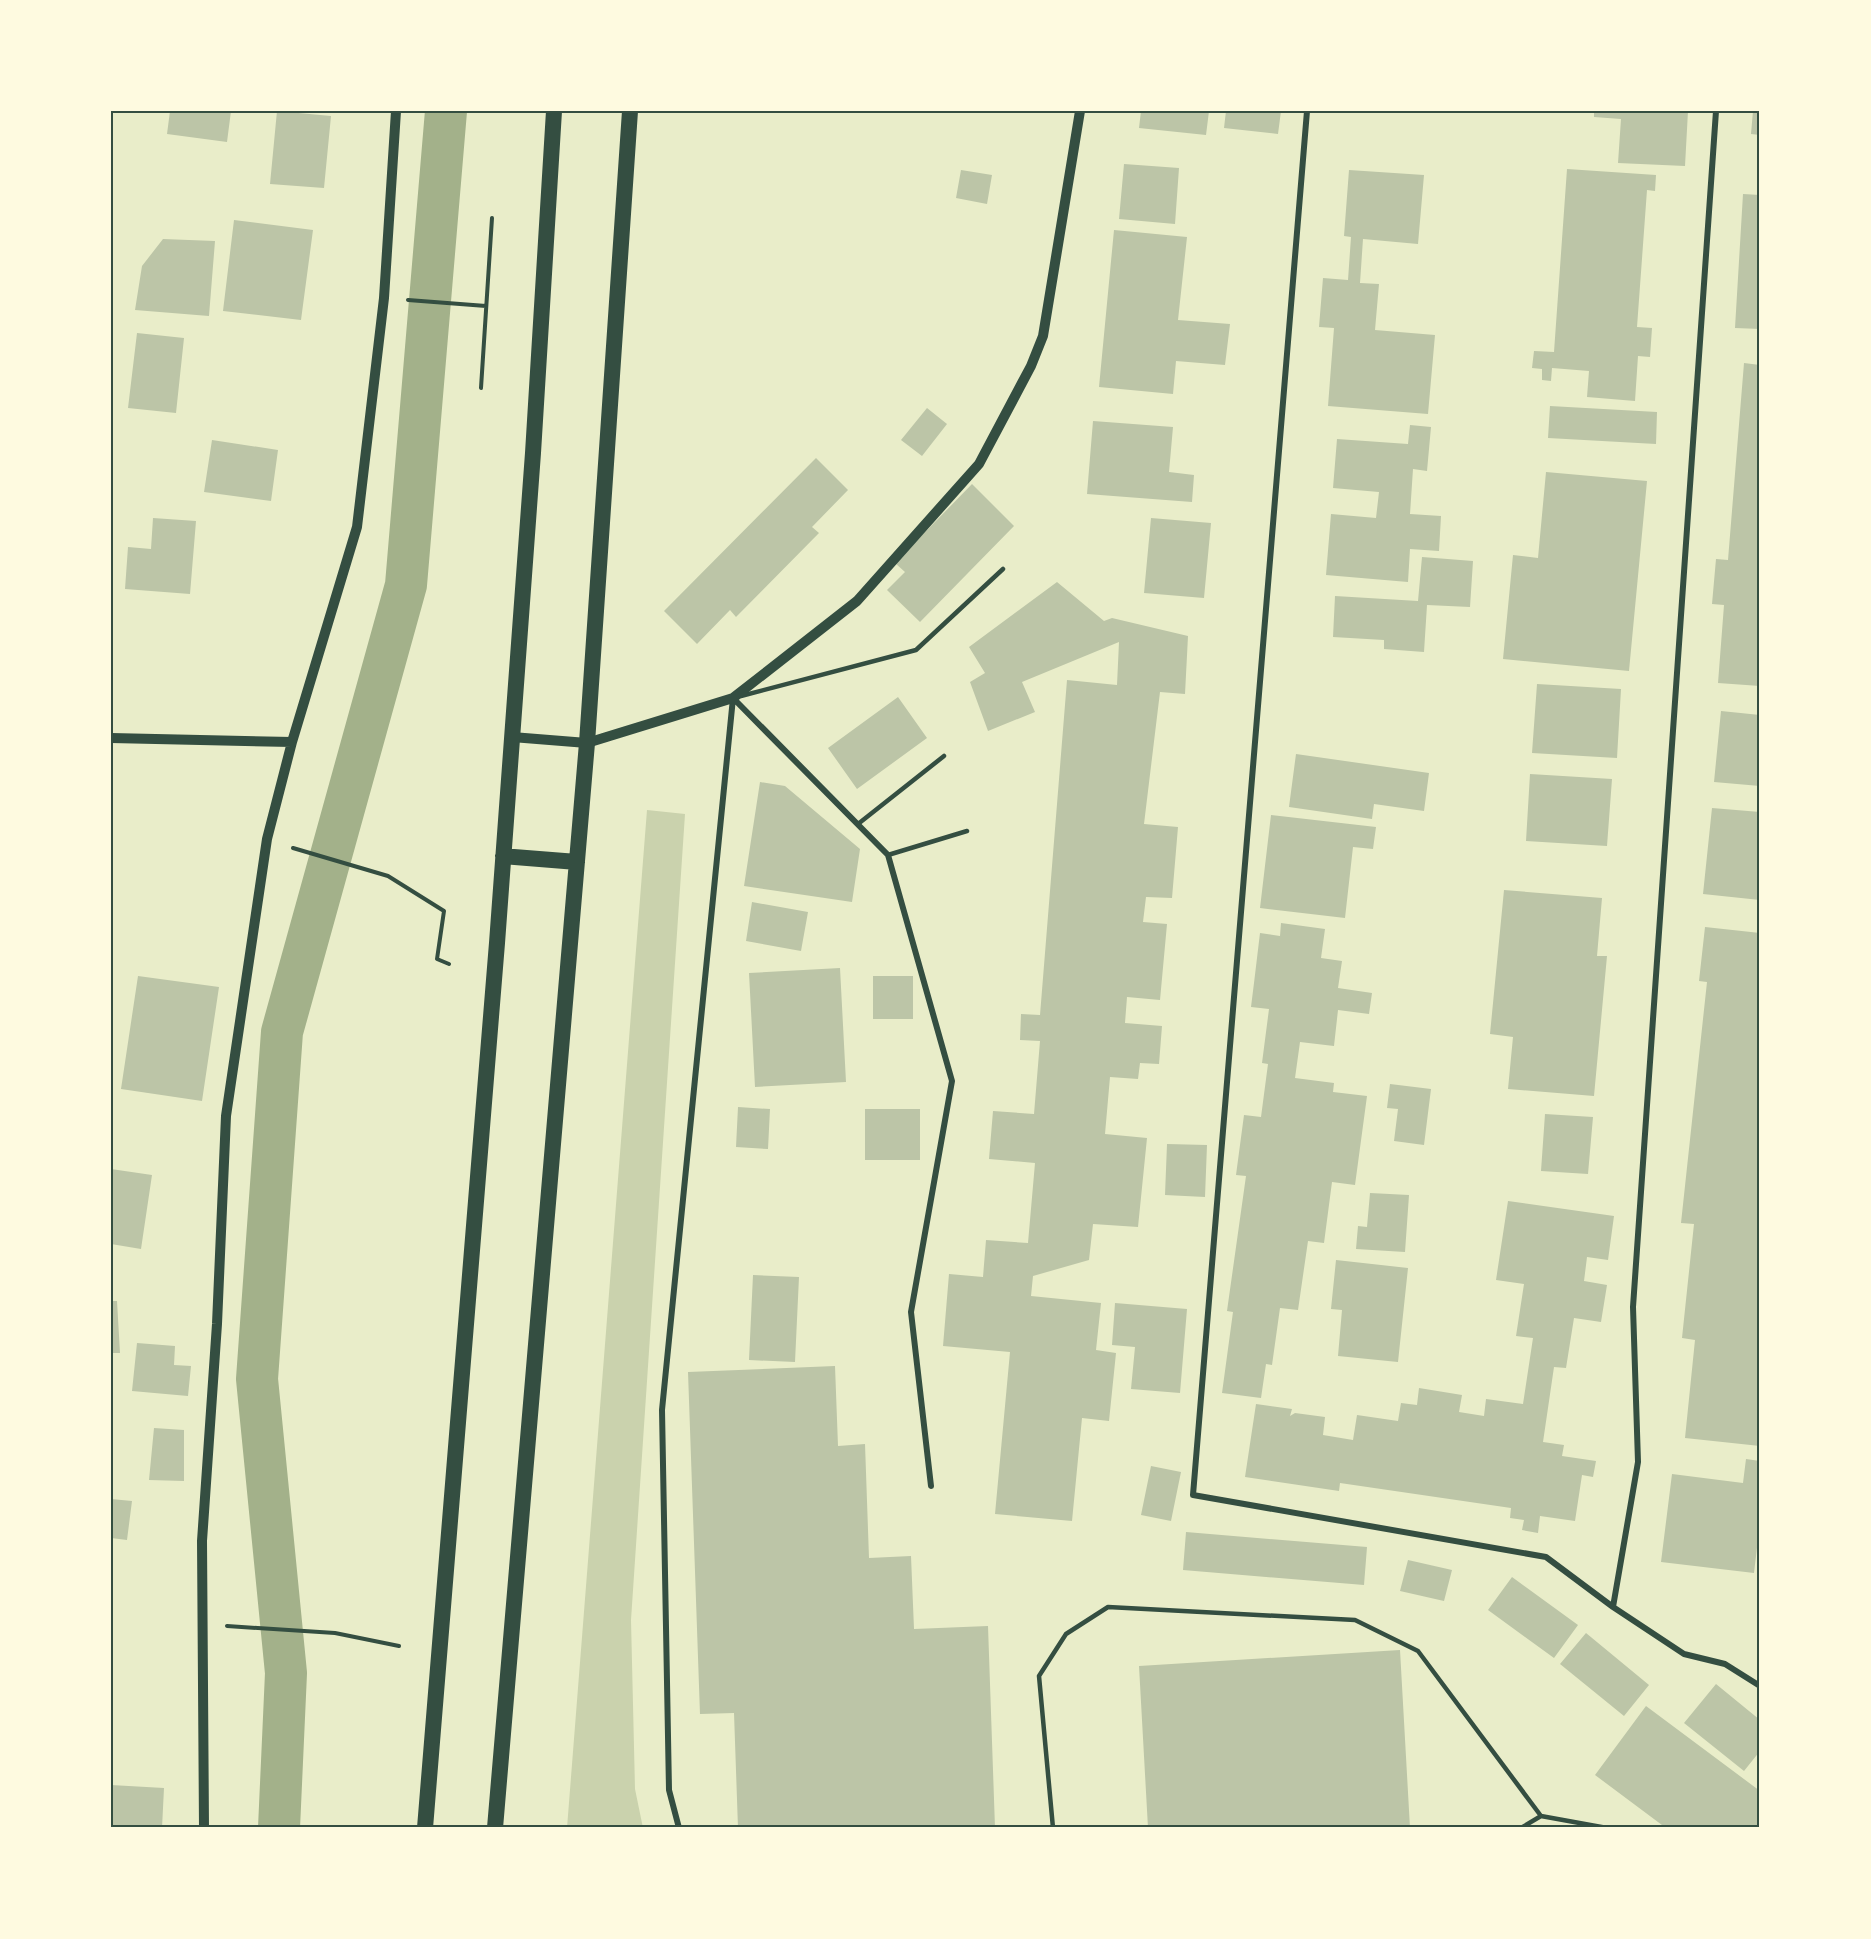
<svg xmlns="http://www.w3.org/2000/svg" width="1871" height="1939" viewBox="0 0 1871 1939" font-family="'Alegreya Sans',sans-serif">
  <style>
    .green { fill: #cad2ad }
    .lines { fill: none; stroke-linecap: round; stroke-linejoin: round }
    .canal { stroke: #a3b18a; stroke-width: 42 }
    .building { fill: #bcc5a7 }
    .path { stroke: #344e41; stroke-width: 4 }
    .service { stroke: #344e41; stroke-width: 4.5 }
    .minor { stroke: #344e41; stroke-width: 6 }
    .tertiary { stroke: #344e41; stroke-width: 10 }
    .trunk { stroke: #344e41; stroke-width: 16 }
    .neatline { fill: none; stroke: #344e41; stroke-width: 2 }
  </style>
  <rect width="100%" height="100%" fill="#e9edc9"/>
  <!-- green -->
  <path class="green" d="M647 810 685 814 631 1620 635 1789 643 1828H567Z"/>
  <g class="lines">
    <!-- canal -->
    <path class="canal" d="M279 1828 286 1673 257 1379 282 1032 406 585 446 111"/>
  </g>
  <!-- building -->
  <path class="building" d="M170 111H231L227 142 167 134Z
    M277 111 331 116 324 188 270 184Z
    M1141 111H1209L1206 135 1139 128Z
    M1226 111H1281L1278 134 1224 128Z
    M1594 111H1688L1685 166 1618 163 1621 119 1594 117Z
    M1753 111H1760V135L1751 134Z
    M1124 164 1179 168 1175 224 1119 219Z
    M1567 169 1656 175 1655 191 1647 190 1637 327 1652 328 1650 357 1638 356 1635 401 1587 397 1589 371 1552 368 1551 381 1542 380V369L1532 368 1534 351 1554 352Z
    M961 170 992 175 987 204 956 198Z
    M1349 170 1424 175 1418 244 1363 239 1360 283 1379 284 1375 330 1435 335 1428 414 1328 406 1334 328 1319 327 1323 278 1348 280 1351 237 1344 236Z
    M1743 194 1760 195V329L1735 328Z
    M234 220 313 230 301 320 223 311Z
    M1114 230 1187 237 1178 320 1230 324 1225 365 1176 361 1173 394 1099 387Z
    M163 239 215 241 209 316 135 310 142 266Z
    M137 333 184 338 176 413 128 408Z
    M1744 363 1760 365V686L1718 683 1724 605 1712 604 1716 559 1728 560Z
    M1550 406 1657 412 1656 444 1548 438Z
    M927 408 947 424 922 456 901 440Z
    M1093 421 1173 427 1169 472 1194 475 1192 502 1087 494Z
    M1410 425 1431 427 1427 471 1413 469 1410 514 1441 516 1439 551 1410 549 1408 582 1326 575 1331 514 1376 518 1379 492 1333 488 1337 439 1408 444Z
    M212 440 278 450 271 501 204 492Z
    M816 458 848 490 812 527 819 533 736 617 730 610 697 644 664 611Z
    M1546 472 1647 481 1629 671 1503 659 1513 555 1538 558Z
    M972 484 1014 526 920 622 887 590 905 572 895 563Z
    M153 518 196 521 190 594 125 589 128 547 151 549Z
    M1151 518 1211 523 1204 598 1144 593Z
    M1422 557 1473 561 1470 607 1427 605 1424 652 1384 649V640L1333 637 1335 596 1418 601Z
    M1057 582 1104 621 1112 618 1188 636 1185 694 1160 692 1144 824 1178 827 1172 898 1146 897 1143 922 1167 924 1160 1000 1127 997 1125 1023 1162 1026 1159 1064 1140 1063 1138 1079 1110 1077 1105 1134 1147 1138 1138 1227 1093 1224 1089 1260 1033 1276 1031 1296 1101 1303 1096 1350 1116 1353 1109 1421 1082 1418 1072 1521 995 1514 1010 1352 943 1346 949 1274 983 1277 986 1240 1028 1243 1035 1163 989 1159 993 1111 1034 1114 1040 1041 1020 1040 1021 1014 1040 1015 1067 680 1117 685 1119 642 1022 682 1035 712 988 731 970 682 985 673 969 647Z
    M1537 684 1621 689 1617 758 1532 753Z
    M898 697 927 738 857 789 828 748Z
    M1721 711 1760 715V786L1714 782Z
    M1296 754 1429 773 1424 811 1374 804 1372 819 1289 807Z
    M1530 774 1612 779 1607 846 1526 841Z
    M760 782 785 786 860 849 852 902 744 886Z
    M1712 808 1760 812V900L1703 894Z
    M1271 815 1376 827 1373 849 1353 847 1345 918 1260 908Z
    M1504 890 1602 898 1597 956H1607L1594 1096 1508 1089 1513 1037 1490 1034Z
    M752 902 808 912 801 951 746 941Z
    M1281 923 1325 929 1321 958 1342 961 1338 988 1372 993 1369 1014 1338 1010 1334 1046 1300 1042 1295 1078 1334 1083 1333 1092 1367 1096 1355 1185 1332 1182 1324 1243 1308 1241 1298 1310 1280 1308 1272 1365 1266 1364 1261 1398 1222 1393 1233 1312 1227 1311 1246 1176 1236 1175 1244 1115 1261 1117 1268 1064 1262 1063 1269 1009 1251 1007 1254 983 1260 933 1280 936Z
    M1705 927 1760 933V1446L1685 1438 1695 1340 1682 1338 1694 1224 1681 1223 1707 982 1699 981Z
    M840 968 846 1082 755 1087 749 973Z
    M138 976 219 987 202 1101 121 1089Z
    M873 976H913V1019H873Z
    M1390 1084 1431 1089 1424 1145 1394 1141 1398 1109 1387 1108Z
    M738 1107 770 1109 768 1149 736 1147Z
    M865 1109H920V1160H865Z
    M1545 1114 1593 1117 1588 1174 1541 1171Z
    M1167 1144 1207 1145 1205 1197 1165 1195Z
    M111 1169 152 1175 141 1249 111 1244Z
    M1370 1193 1409 1195 1405 1252 1356 1249 1358 1226 1367 1227Z
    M1508 1201 1614 1216 1608 1260 1587 1257 1584 1281 1607 1285 1601 1322 1574 1318 1566 1368 1554 1367 1543 1442 1564 1445 1562 1456 1596 1461 1593 1477 1582 1475 1575 1521 1540 1516 1538 1533 1522 1530 1524 1520 1510 1518 1511 1508 1340 1483 1339 1491 1245 1477 1256 1404 1292 1409 1290 1416 1295 1413 1325 1417 1323 1435 1353 1440 1357 1415 1398 1421 1401 1403 1417 1405 1419 1388 1462 1395 1459 1412 1484 1416 1486 1399 1523 1404 1533 1338 1516 1336 1524 1284 1496 1280Z
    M1336 1260 1408 1268 1398 1362 1338 1356 1342 1310 1331 1309Z
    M753 1275 799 1277 795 1362 749 1360Z
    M111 1301H117L120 1353H111Z
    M1115 1303 1187 1309 1180 1393 1131 1389 1135 1347 1112 1345Z
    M137 1343 175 1346 174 1365 191 1366 188 1396 132 1391Z
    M835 1366 838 1446 865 1444 869 1558 911 1556 914 1629 988 1626 995 1828H738L734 1713 700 1714 688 1372Z
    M154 1428 184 1430V1481L149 1480Z
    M1746 1459 1760 1461V1522L1754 1573 1661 1562 1672 1474 1743 1483Z
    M1151 1466 1181 1472 1171 1521 1141 1515Z
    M111 1499 132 1501 127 1540 111 1538Z
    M1186 1532 1367 1547 1364 1585 1183 1570Z
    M1408 1560 1452 1570 1444 1601 1400 1591Z
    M1512 1577 1578 1625 1554 1658 1488 1610Z
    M1586 1633 1649 1685 1624 1716 1560 1664Z
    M1400 1650 1410 1828H1148L1139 1666Z
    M1716 1684 1760 1720V1751L1744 1771 1684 1723Z
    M1646 1706 1760 1791V1828H1666L1595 1775Z
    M111 1785 164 1788 162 1828H111Z"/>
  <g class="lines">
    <!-- path -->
    <path class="path" d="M408 300 486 306
      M481 388 492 218
      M293 848 388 876 444 911 437 959 449 964
      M227 1626 335 1633 399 1646"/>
    <!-- service -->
    <path class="service" d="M741 696 916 650 1003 569
      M858 824 944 756
      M888 855 967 831
      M1053 1828 1039 1676 1066 1634 1108 1607 1355 1620 1418 1651 1541 1816
      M1521 1828 1541 1816 1607 1828"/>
    <!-- minor -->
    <path class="minor" d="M1307 111 1193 1495 1546 1557 1613 1607 1684 1654 1725 1664 1760 1686
      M733 698 888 855 952 1081 911 1312 931 1486
      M1613 1607 1638 1462 1633 1307 1716 111
      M679 1828 669 1790 662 1410 733 698"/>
    <!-- tertiary -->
    <path class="tertiary" d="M512 737 587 743 733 698 857 601 979 464 1031 366 1043 336 1080 111
      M111 738 292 742
      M204 1828 202 1541 217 1324 226 1116 267 839 292 742 357 527 384 298 396 111"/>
    <!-- trunk -->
    <path class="trunk" d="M503 856 577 862
      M425 1828 497 943 533 453 554 111
      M495 1828 587 743 630 111"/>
  </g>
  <!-- border -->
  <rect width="1871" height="1939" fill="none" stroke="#fefae0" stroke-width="225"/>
  <rect x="112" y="112" width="1646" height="1714" class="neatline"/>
</svg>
